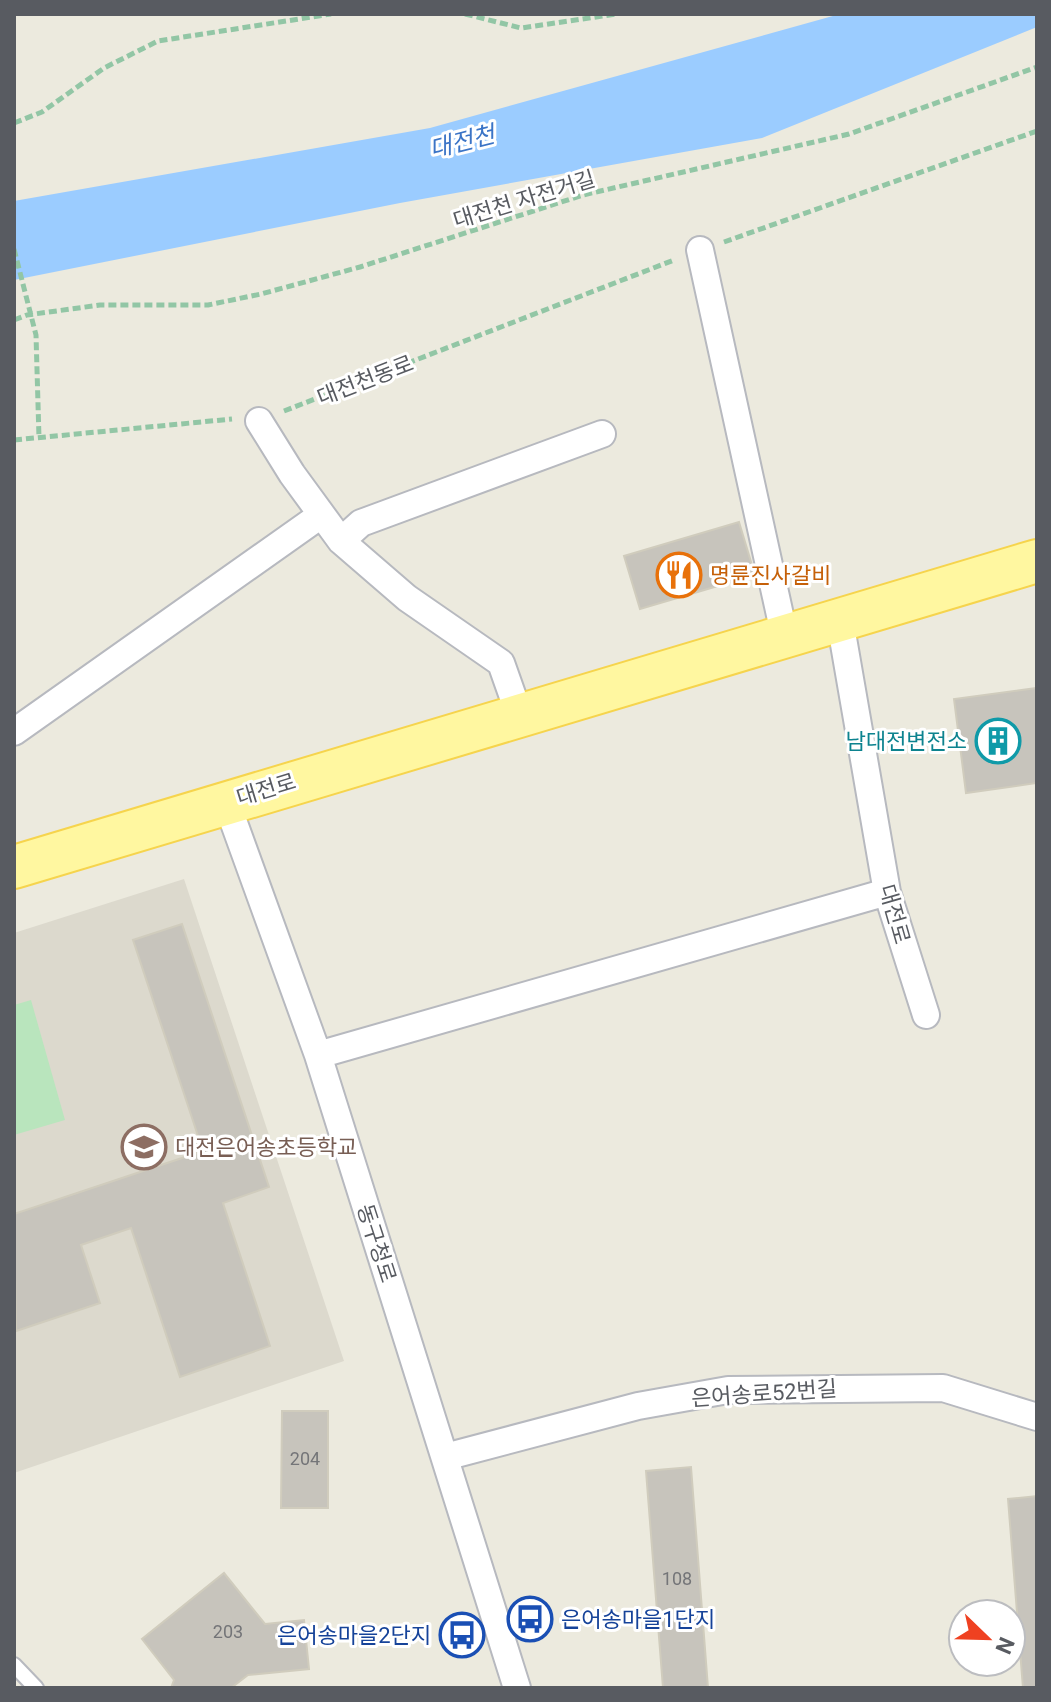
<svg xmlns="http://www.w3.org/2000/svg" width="1051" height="1702" viewBox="0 0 1051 1702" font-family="Roboto,'Noto Sans KR',sans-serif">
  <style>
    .education { fill: #dcd9cd }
    .green { fill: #b9e5bd }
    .water { fill: #9bccff }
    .building { fill: #c7c4bc; stroke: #d0ccbd; stroke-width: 2 }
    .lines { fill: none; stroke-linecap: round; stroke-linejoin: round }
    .service-casing { stroke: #b7b9bf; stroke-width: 18 }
    .minor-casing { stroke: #b7b9bf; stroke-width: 30 }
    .primary-casing { stroke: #f6d44d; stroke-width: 46 }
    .path { stroke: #92c6a5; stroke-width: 5; stroke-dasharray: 8 4; stroke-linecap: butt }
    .service { stroke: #fff; stroke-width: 14 }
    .minor { stroke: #fff; stroke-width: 26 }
    .primary { stroke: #fff7a0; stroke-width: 42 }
    .labels { text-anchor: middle; stroke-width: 6; stroke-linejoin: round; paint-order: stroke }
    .number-label { font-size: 18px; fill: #747578 }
    .street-label { font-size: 22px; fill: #585b61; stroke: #fff }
    .food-label { font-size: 22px; fill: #c56008; stroke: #fff; text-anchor: start }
    .culture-label { font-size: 22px; fill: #0d838f; stroke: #fff; text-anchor: end }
    .education-label { font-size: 22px; fill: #785e54; stroke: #fff; text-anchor: start }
    .transit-label { font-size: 22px; fill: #164399; stroke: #fff; text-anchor: start }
    .water-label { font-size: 24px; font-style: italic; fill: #3b74c6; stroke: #fff }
  </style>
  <rect width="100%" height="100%" fill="#eceade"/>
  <!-- education -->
  <path class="education" d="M184 879 344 1361 14 1473V933Z"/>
  <!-- green -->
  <path class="green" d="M31 1000 65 1120 14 1135V1005Z"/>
  <!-- water -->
  <path class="water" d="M840 14H1037V27L762 138 400 203 14 280V201L430 128Z"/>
  <!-- building -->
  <path class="building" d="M739 522 755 575 640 609 624 556Z
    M1037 688V783L966 793 954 699Z
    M182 924 269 1187 223 1203 270 1346 180 1377 131 1228 81 1245 100 1303 16 1331 14 1214 203 1151 133 940Z
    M282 1411H328V1508H281Z
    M691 1467 708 1688H663L646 1471Z
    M1037 1496V1688H1023L1008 1499Z
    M224 1573 265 1624 304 1620 309 1669 248 1675 231 1688H171L174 1680 142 1639Z"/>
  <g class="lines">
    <!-- service casing -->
    <g class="service-casing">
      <path id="service" d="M14 1665 36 1688"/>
    </g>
    <!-- minor casing -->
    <g class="minor-casing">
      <path id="minor" d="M700 250 785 638
        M259 421 292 474 341 541 407 598 501 663 519 714
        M341 541 361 523 602 434
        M840 621 887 892 926 1015
        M14 732 321 515
        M226 801 318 1055 517 1688
        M318 1055 887 892
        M445 1457 638 1406 728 1390 943 1388 1037 1417"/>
    </g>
    <!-- primary casing -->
    <g class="primary-casing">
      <path id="primary" d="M14 867 1037 561"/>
    </g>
    <!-- path -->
    <path class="path" d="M465 14 521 28 616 14
      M14 123 42 112 104 68 158 41 331 14
      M724 242 1037 131
      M14 249 36 335 39 438
      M14 320 27 315 100 305H208L261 294 360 267 583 195 849 134 1037 67
      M284 411 674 260
      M14 440 232 419"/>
    <!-- service -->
    <use href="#service" class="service"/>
    <!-- minor -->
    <use href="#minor" class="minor"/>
    <!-- primary -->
    <use href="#primary" class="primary"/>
  </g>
  <!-- icons -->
  <defs>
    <g id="restaurant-ring" transform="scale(2.3)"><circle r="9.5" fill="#fff" stroke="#e8710a" stroke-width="1.5"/><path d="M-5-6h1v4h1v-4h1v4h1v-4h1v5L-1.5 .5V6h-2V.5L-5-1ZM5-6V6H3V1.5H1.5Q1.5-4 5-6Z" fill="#e8710a"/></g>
    <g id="building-ring" transform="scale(2.3)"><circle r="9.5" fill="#fff" stroke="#0f9aa8" stroke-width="1.5"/><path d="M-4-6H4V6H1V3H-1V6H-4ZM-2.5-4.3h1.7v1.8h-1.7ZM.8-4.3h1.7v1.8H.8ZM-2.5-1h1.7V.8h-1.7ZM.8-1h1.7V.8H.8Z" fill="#0f9aa8"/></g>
    <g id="school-ring" transform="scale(2.3)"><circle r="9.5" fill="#fff" stroke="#8d6e63" stroke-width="1.5"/><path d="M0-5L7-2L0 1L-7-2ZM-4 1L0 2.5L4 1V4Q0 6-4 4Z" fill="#8d6e63"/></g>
    <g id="bus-ring" transform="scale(2.3)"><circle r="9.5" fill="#fff" stroke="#1a4fb4" stroke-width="1.5"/><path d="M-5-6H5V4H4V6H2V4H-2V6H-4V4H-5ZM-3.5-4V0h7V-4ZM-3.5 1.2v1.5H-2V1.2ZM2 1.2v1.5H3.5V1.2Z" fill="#1a4fb4"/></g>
  </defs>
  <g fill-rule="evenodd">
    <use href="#restaurant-ring" x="679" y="575"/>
    <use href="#building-ring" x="998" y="741"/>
    <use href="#school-ring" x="144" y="1147"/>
    <use href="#bus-ring" x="530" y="1619"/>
    <use href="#bus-ring" x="462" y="1635"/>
  </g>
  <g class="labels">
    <!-- number labels -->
    <g class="number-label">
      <text x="305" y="1465">204</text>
      <text x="677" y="1585">108</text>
      <text x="228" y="1638">203</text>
    </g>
    <!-- street labels -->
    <g class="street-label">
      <text transform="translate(524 199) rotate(-17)" y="8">대전천 자전거길</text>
      <text transform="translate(365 380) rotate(-21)" y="8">대전천동로</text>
      <text transform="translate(266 789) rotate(-17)" y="8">대전로</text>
      <text transform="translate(895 914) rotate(74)" y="8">대전로</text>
      <text transform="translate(377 1243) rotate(72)" y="8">동구청로</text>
      <text transform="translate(764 1393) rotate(-4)" y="8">은어송로52번길</text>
    </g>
    <!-- food labels -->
    <g class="food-label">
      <text x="710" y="583">명륜진사갈비</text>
    </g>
    <!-- culture labels -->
    <g class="culture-label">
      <text x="967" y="749">남대전변전소</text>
    </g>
    <!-- education labels -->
    <g class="education-label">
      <text x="175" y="1155">대전은어송초등학교</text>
    </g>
    <!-- transit labels -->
    <g class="transit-label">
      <text x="561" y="1627">은어송마을1단지</text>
      <text x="431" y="1643" text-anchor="end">은어송마을2단지</text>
    </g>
    <!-- water labels -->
    <g class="water-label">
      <text transform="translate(462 142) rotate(-14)" y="8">대전천</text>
    </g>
  </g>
  <!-- border -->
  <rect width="1051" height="1702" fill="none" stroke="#585b61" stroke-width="32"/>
  <!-- north arrow -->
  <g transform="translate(987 1638) rotate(113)"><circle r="38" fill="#ffffff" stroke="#bcbdc0" stroke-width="2"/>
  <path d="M0-6L14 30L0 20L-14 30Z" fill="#ef4121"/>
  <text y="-12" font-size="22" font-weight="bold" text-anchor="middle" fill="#585b61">N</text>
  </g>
</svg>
